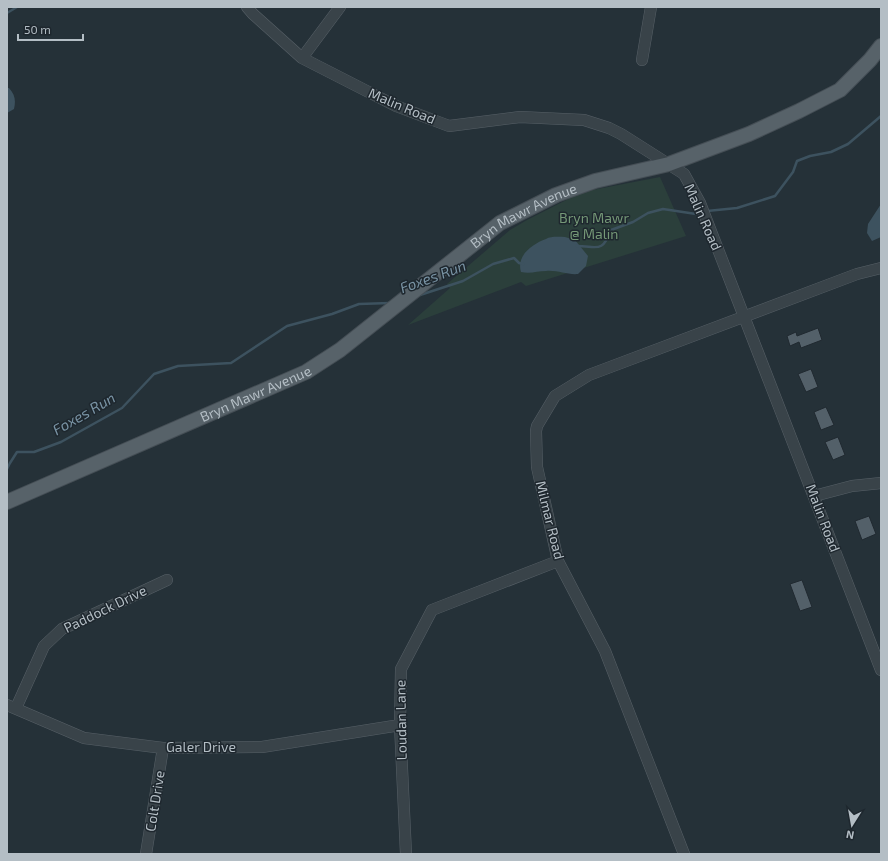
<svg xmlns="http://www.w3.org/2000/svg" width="888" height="861" viewBox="0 0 888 861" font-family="'Exo 2',sans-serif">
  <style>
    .green { fill: #2b3f3b }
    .water { fill: #3d525f }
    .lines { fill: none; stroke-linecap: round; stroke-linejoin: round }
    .stream { stroke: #3d525f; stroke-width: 2.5 }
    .building { fill: #536069; stroke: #202930 }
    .minor-casing { stroke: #576067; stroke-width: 12 }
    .major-casing { stroke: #454e55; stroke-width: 16 }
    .minor { stroke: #394349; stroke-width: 11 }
    .major { stroke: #576269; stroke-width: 14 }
    .labels { text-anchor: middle; stroke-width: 3; stroke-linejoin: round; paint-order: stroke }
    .street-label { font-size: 14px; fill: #b4bec5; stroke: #1e272e }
    .park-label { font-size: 14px; fill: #759877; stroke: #1e272e }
    .water-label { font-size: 15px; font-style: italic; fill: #7993a4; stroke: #1e272e }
  </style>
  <rect width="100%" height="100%" fill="#253138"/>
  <!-- green -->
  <path class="green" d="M660 177 686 236 526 286 521 282 408 325 450 288 447 284 510 230 527 220 582 192Z"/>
  <!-- water -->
  <path class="water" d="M7 88H9C15 95 16 100 14 109L7 113Z
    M881 204V237L872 241 867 233 868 224Z
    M565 237 575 240 588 256 586 266 578 274C567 275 558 270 546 271 537 271 531 274 521 272 516 256 532 244 546 239 551 236 559 237 565 237Z"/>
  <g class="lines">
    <!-- stream -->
    <path class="stream" d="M7 13 17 7
      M707 211 737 208 775 196 793 172 797 161 810 156 831 152 848 144 881 116
      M577 246C597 246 602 254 611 230L633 222 648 213 663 209 696 214 700 213
      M420 295 463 281 493 264 514 258 519 263 523 264
      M7 469 10 463 17 452H34L61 442 122 408 154 374 178 366 231 363 287 326 332 314 359 304 390 303"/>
  </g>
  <!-- building -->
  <path class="building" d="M818 328 822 340 801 348 799 342 790 346 787 336 796 332 797 336Z
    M811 369 818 387 806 392 798 374Z
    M826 407 834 425 821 430 814 412Z
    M838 437 845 455 833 460 825 442Z
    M869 516 876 534 862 540 855 521Z
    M802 580 812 607 800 611 790 584Z"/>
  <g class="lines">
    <!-- minor casing -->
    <g class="minor-casing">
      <path id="minor" d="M247 7 253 14 302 58 396 106 449 126 520 117 584 120 609 128 621 134 684 174 700 203 881 670
        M302 58 340 7
        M642 60 651 7
        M814 496 852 486 881 483
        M7 705 84 738 163 748 262 747 400 725
        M16 708 44 646 62 629 167 580
        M146 854 163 748
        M406 854 400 725 401 669 432 610 558 561
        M684 854 605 651 558 561 537 467 536 431 537 426 555 396 589 375 857 274 881 268"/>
    </g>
    <!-- major casing -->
    <g class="major-casing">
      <g id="major">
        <path id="s1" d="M7 502 306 372 340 350 500 223 556 195 595 181 669 164 749 134 799 111 840 90 870 60 881 46"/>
      </g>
    </g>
    <!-- minor -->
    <use href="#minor" class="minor"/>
    <!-- major -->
    <use href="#major" class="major"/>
  </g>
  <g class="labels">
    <!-- street labels -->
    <g class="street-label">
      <text transform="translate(402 106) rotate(23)" y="5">Malin Road</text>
      <text transform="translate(703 217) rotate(66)" y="5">Malin Road</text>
      <text dy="5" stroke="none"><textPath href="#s1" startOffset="595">Bryn Mawr Avenue</textPath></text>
      <text dy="5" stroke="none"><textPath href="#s1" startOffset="271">Bryn Mawr Avenue</textPath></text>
      <text transform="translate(823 518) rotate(69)" y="5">Malin Road</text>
      <text transform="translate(550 520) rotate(76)" y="5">Milmar Road</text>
      <text transform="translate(105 609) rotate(-26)" y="5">Paddock Drive</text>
      <text transform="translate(401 720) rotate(-91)" y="5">Loudan Lane</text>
      <text x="201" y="752">Galer Drive</text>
      <text transform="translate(155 801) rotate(-81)" y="5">Colt Drive</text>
    </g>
    <!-- park labels -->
    <g class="park-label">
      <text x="594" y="223">Bryn Mawr<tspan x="594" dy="16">@ Malin</tspan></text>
    </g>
    <!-- water labels -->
    <g class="water-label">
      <text transform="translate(433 277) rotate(-20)" y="5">Foxes Run</text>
      <text transform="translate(84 414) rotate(-30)" y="5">Foxes Run</text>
    </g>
  </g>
  <!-- border -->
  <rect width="888" height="861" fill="none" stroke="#b4bec5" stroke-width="16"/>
  <!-- north arrow -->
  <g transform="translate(852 825) rotate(191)" stroke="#1e272e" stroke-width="3" paint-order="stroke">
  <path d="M0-3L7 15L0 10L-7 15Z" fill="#b4bec5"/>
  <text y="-6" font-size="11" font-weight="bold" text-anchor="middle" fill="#b4bec5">N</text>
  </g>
  <!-- scale -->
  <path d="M18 34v6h65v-6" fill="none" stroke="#b4bec5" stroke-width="2"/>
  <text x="24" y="34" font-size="12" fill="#b4bec5" stroke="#1e272e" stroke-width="3" paint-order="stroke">50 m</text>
</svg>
